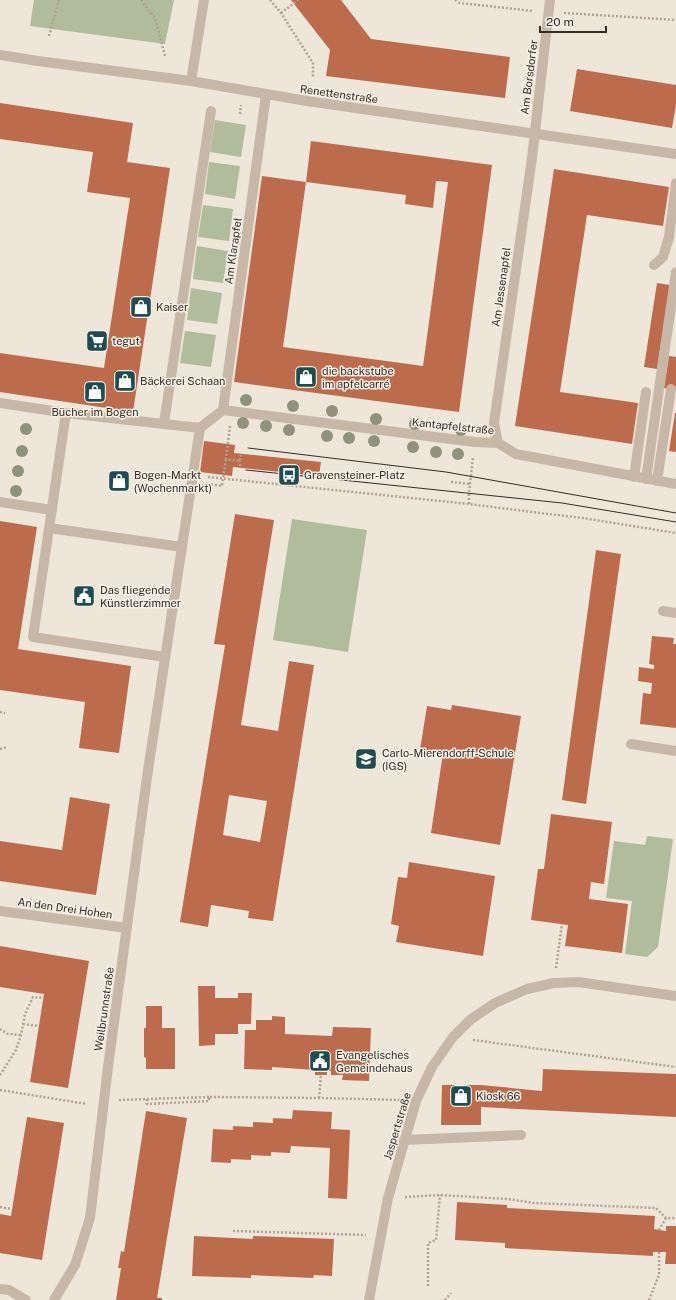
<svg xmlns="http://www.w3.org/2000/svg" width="676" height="1300" viewBox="0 0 676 1300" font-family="'Public Sans',sans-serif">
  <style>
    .green { fill: #b0bd9c }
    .building { fill: #bc6c4c; fill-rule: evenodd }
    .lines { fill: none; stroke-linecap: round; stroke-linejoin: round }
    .path { stroke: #b2a192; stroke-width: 2.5; stroke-dasharray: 2 2; stroke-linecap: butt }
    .minor { stroke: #c6b7a7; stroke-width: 10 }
    .tram { stroke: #332c27; stroke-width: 1 }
    .tree { fill: #8f937b }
    .labels { text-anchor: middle; stroke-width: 3; stroke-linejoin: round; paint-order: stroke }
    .street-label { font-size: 11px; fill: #332c27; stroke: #f7f0e6 }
    .poi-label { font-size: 11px; fill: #332c27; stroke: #f7f0e6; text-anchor: start }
  </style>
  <rect width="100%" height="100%" fill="#efe6da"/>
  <!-- green -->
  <path class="green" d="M34 0H174L165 44 30 26Z
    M215 120 246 125 241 157 210 152Z
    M209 162 240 166 235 199 205 194Z
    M203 205 233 209 229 241 198 237Z
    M197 246 228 251 223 283 193 279Z
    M191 288 222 293 217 324 187 320Z
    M185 331 216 335 211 367 180 363Z
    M292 519 367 530 348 652 273 640Z
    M647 836 673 839 658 947 647 957 625 954 632 901 606 898 614 841 645 845Z"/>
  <!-- building -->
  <path class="building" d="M291 0H341L371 39 510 57 505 98 326 76 330 50Z
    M577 69 676 85V105L672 128 570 111Z
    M0 103 133 123 127 162 170 168 133 412 0 392V353L104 368 130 198 87 192 93 152 0 139Z
    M311 141 492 165 459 412 234 382 262 176 306 182 283 347 423 366 448 182 436 181 433 208 405 204 406 195 306 182Z
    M554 169 669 187 663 226 587 215 560 392 638 403 632 444 515 426Z
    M657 283 670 285 657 369 644 367Z
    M669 356 676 357V390L664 388Z
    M675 413H676V452L669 451Z
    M204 441 235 445 234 453 321 462 319 476 233 467 232 476 200 472Z
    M235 514 274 520 241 725 278 731 289 661 314 665 273 921 248 918 249 911 211 905 208 927 180 922 225 645 214 644ZM229 795 267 801 260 842 223 835Z
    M0 521 37 527 18 649 131 666 119 753 79 748 85 702 0 690Z
    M596 550 621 554 586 804 562 800Z
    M652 636 674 638 673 644H676V728L640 724 643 693 651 694 652 683 638 681 639 667 654 669V665L649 664Z
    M452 705 521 716 500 845 431 833 443 753 420 750 427 706 451 710Z
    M70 797 110 804 96 895 0 881V841L62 850Z
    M551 814 612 822 604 884 591 882 589 899 628 904 622 953 565 946 568 925 531 920 538 869H544Z
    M409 862 495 876 483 956 396 942 399 926 391 924 398 877 407 878Z
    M0 946 89 961 68 1088 30 1082 44 994 0 987Z
    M198 986H215V998H238V993H252L251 1024H238V1034H215V1045L199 1046Z
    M146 1006H162V1028H175V1069H146V1058L144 1057V1028H146Z
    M272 1016 285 1017V1034L332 1036 333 1027 371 1028 369 1081 342 1080 343 1075H331V1071H327V1075H315V1070L272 1067V1070L244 1069 245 1030H256V1020H272Z
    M543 1069 676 1074V1117L481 1107V1125H441L442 1085H481L542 1091Z
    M293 1110 332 1112 331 1129 350 1130 347 1199 328 1198 330 1148 291 1146 290 1153 271 1152V1156L251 1155V1160L231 1159V1163L211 1162 213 1129 233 1130V1126L253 1127V1122L273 1123V1118L292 1119Z
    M146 1111 187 1118 157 1298H162V1300H116L121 1268H118L121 1251 124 1252Z
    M27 1117 64 1123 42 1260 0 1253V1214L11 1216Z
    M457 1202 507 1205V1208L655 1216 654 1229 666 1231V1226H676V1264H665L666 1252H653V1256L505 1248V1243L455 1240Z
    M194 1236 253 1239V1236L334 1239 332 1276 314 1275 313 1278 251 1275V1278L192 1276Z"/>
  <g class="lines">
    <!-- path -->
    <path class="path" d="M141 0 155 18 165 56
      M270 0 281 13 313 63V78
      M455 0 460 3 533 11
      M281 13 298 0
      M564 13 676 20
      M49 36 59 0
      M240 114 241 105
      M230 426 226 459 240 461 241 455
      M240 466V461
      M208 477 469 504 589 519 676 533
      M451 482 470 484
      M207 484 222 486 226 459
      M469 504V493L473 457
      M0 712 5 713
      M0 749 7 747
      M556 968 562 924
      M23 1024 39 1026
      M0 1029 8 1034 21 1035
      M473 1040 676 1067
      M0 1075 16 1050 21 1035 25 1014 33 997 44 998
      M0 1090 87 1104
      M319 1098 321 1075
      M147 1099 209 1097
      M119 1100 147 1099V1104L209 1101V1097L319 1098 400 1100
      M405 1197 440 1195 508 1199 534 1203 656 1208 666 1218H676
      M0 1207 12 1209
      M659 1230 666 1218
      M233 1231 366 1235
      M428 1286V1243L436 1240 440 1195
      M445 1300 451 1293
      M649 1300 659 1275V1252"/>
    <!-- minor -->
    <path class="minor" d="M0 55 38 61 191 81 307 101 676 154
      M191 81 204 0
      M654 265 663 257 669 237 676 183
      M0 403 66 413 200 428
      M223 410 475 442 498 443 516 454 676 484
      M223 410 266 95
      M66 413 33 637 165 657
      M164 423 211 111
      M498 443 494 423 532 158 550 0
      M634 477 646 392
      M646 479 676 272
      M657 481 671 389
      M0 502 52 510
      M49 528 182 547
      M663 611 676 613
      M631 744 676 751
      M0 911 127 928
      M404 1140 521 1135
      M0 1289 9 1290 26 1300
      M54 1300 75 1265 90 1218 108 1067 147 777 200 428 223 410
      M369 1300 388 1198 416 1101 432 1067 453 1037 470 1020 495 1003 527 989 554 983 578 982 676 996"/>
    <!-- tram -->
    <path class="tram" d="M248 448 446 472 676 513
      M246 470 562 503 676 522"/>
  </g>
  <!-- trees -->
  <g class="tree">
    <circle cx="246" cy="400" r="6"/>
    <circle cx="293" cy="406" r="6"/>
    <circle cx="332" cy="411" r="6"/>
    <circle cx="376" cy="419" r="6"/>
    <circle cx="243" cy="423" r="6"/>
    <circle cx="415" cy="424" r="6"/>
    <circle cx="266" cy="426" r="6"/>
    <circle cx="26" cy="429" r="6"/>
    <circle cx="289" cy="430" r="6"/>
    <circle cx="461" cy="430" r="6"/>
    <circle cx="327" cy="436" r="6"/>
    <circle cx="349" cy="438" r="6"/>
    <circle cx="374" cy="441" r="6"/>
    <circle cx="413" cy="447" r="6"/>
    <circle cx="22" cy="451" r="6"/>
    <circle cx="436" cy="452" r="6"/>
    <circle cx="458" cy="454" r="6"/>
    <circle cx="18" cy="471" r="6"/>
    <circle cx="16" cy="491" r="6"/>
  </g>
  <!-- icons -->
  <defs>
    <g id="shop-square" transform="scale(1.15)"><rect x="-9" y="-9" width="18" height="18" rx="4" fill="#204c51" stroke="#f7f0e6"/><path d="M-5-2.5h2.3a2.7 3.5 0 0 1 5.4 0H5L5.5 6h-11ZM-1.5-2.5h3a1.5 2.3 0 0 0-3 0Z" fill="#fff"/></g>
    <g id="supermarket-square" transform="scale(1.15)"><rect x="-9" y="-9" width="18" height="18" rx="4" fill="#204c51" stroke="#f7f0e6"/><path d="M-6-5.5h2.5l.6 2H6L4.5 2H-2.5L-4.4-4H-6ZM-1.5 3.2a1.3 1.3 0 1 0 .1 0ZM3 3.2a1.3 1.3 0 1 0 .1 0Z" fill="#fff"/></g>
    <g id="bus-square" transform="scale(1.15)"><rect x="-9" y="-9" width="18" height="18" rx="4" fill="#204c51" stroke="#f7f0e6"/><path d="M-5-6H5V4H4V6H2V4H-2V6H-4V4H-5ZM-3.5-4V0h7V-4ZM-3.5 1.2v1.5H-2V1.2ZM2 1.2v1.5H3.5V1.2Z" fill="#fff"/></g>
    <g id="civic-square" transform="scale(1.15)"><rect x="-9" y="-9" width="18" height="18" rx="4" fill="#204c51" stroke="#f7f0e6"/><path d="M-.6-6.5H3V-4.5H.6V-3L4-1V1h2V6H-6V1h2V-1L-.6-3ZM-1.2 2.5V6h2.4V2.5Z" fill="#fff"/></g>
    <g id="school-square" transform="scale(1.15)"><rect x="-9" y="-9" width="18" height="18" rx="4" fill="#204c51" stroke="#f7f0e6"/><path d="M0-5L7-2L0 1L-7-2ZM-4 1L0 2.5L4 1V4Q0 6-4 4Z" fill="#fff"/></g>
  </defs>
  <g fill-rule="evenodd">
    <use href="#shop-square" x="141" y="307"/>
    <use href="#supermarket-square" x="97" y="341"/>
    <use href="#shop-square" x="306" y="377"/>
    <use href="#shop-square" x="125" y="381"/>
    <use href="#shop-square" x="95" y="392"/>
    <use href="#bus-square" x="289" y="475"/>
    <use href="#shop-square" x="119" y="481"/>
    <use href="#civic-square" x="84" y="596"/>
    <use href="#school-square" x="366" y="759"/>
    <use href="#civic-square" x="320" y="1061"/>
    <use href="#shop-square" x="461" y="1096"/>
  </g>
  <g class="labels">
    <!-- street labels -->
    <g class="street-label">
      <text transform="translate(529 77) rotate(-83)" y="4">Am Borsdorfer</text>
      <text transform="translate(339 94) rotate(8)" y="4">Renettenstraße</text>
      <text transform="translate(233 251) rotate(-82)" y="4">Am Klarapfel</text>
      <text transform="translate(501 287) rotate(-82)" y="4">Am Jessenapfel</text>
      <text transform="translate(453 426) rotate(6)" y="4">Kantapfelstraße</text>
      <text transform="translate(65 908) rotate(8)" y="4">An den Drei Hohen</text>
      <text transform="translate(104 1009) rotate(-82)" y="4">Weilbrunnstraße</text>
      <text transform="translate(397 1126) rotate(-73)" y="4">Jaspertstraße</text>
    </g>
    <!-- poi labels -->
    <g class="poi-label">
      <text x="156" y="311">Kaiser</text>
      <text x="112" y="345">tegut</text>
      <text x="322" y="375">die backstube<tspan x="322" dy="13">im apfelcarré</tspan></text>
      <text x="140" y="385">Bäckerei Schaan</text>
      <text x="95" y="416" text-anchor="middle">Bücher im Bogen</text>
      <text x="134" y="479">Bogen-Markt<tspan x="134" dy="13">(Wochenmarkt)</tspan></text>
      <text x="304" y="479">Gravensteiner-Platz</text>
      <text x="100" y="594">Das fliegende<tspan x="100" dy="13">Künstlerzimmer</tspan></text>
      <text x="382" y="757">Carlo-Mierendorff-Schule<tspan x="382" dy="13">(IGS)</tspan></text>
      <text x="336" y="1059">Evangelisches<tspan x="336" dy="13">Gemeindehaus</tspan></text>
      <text x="476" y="1100">Kiosk 66</text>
    </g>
  </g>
  <!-- scale -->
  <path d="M540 26v6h66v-6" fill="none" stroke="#332c27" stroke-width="2"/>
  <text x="546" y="26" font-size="12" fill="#332c27" stroke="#f7f0e6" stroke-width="3" paint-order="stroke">20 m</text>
</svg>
